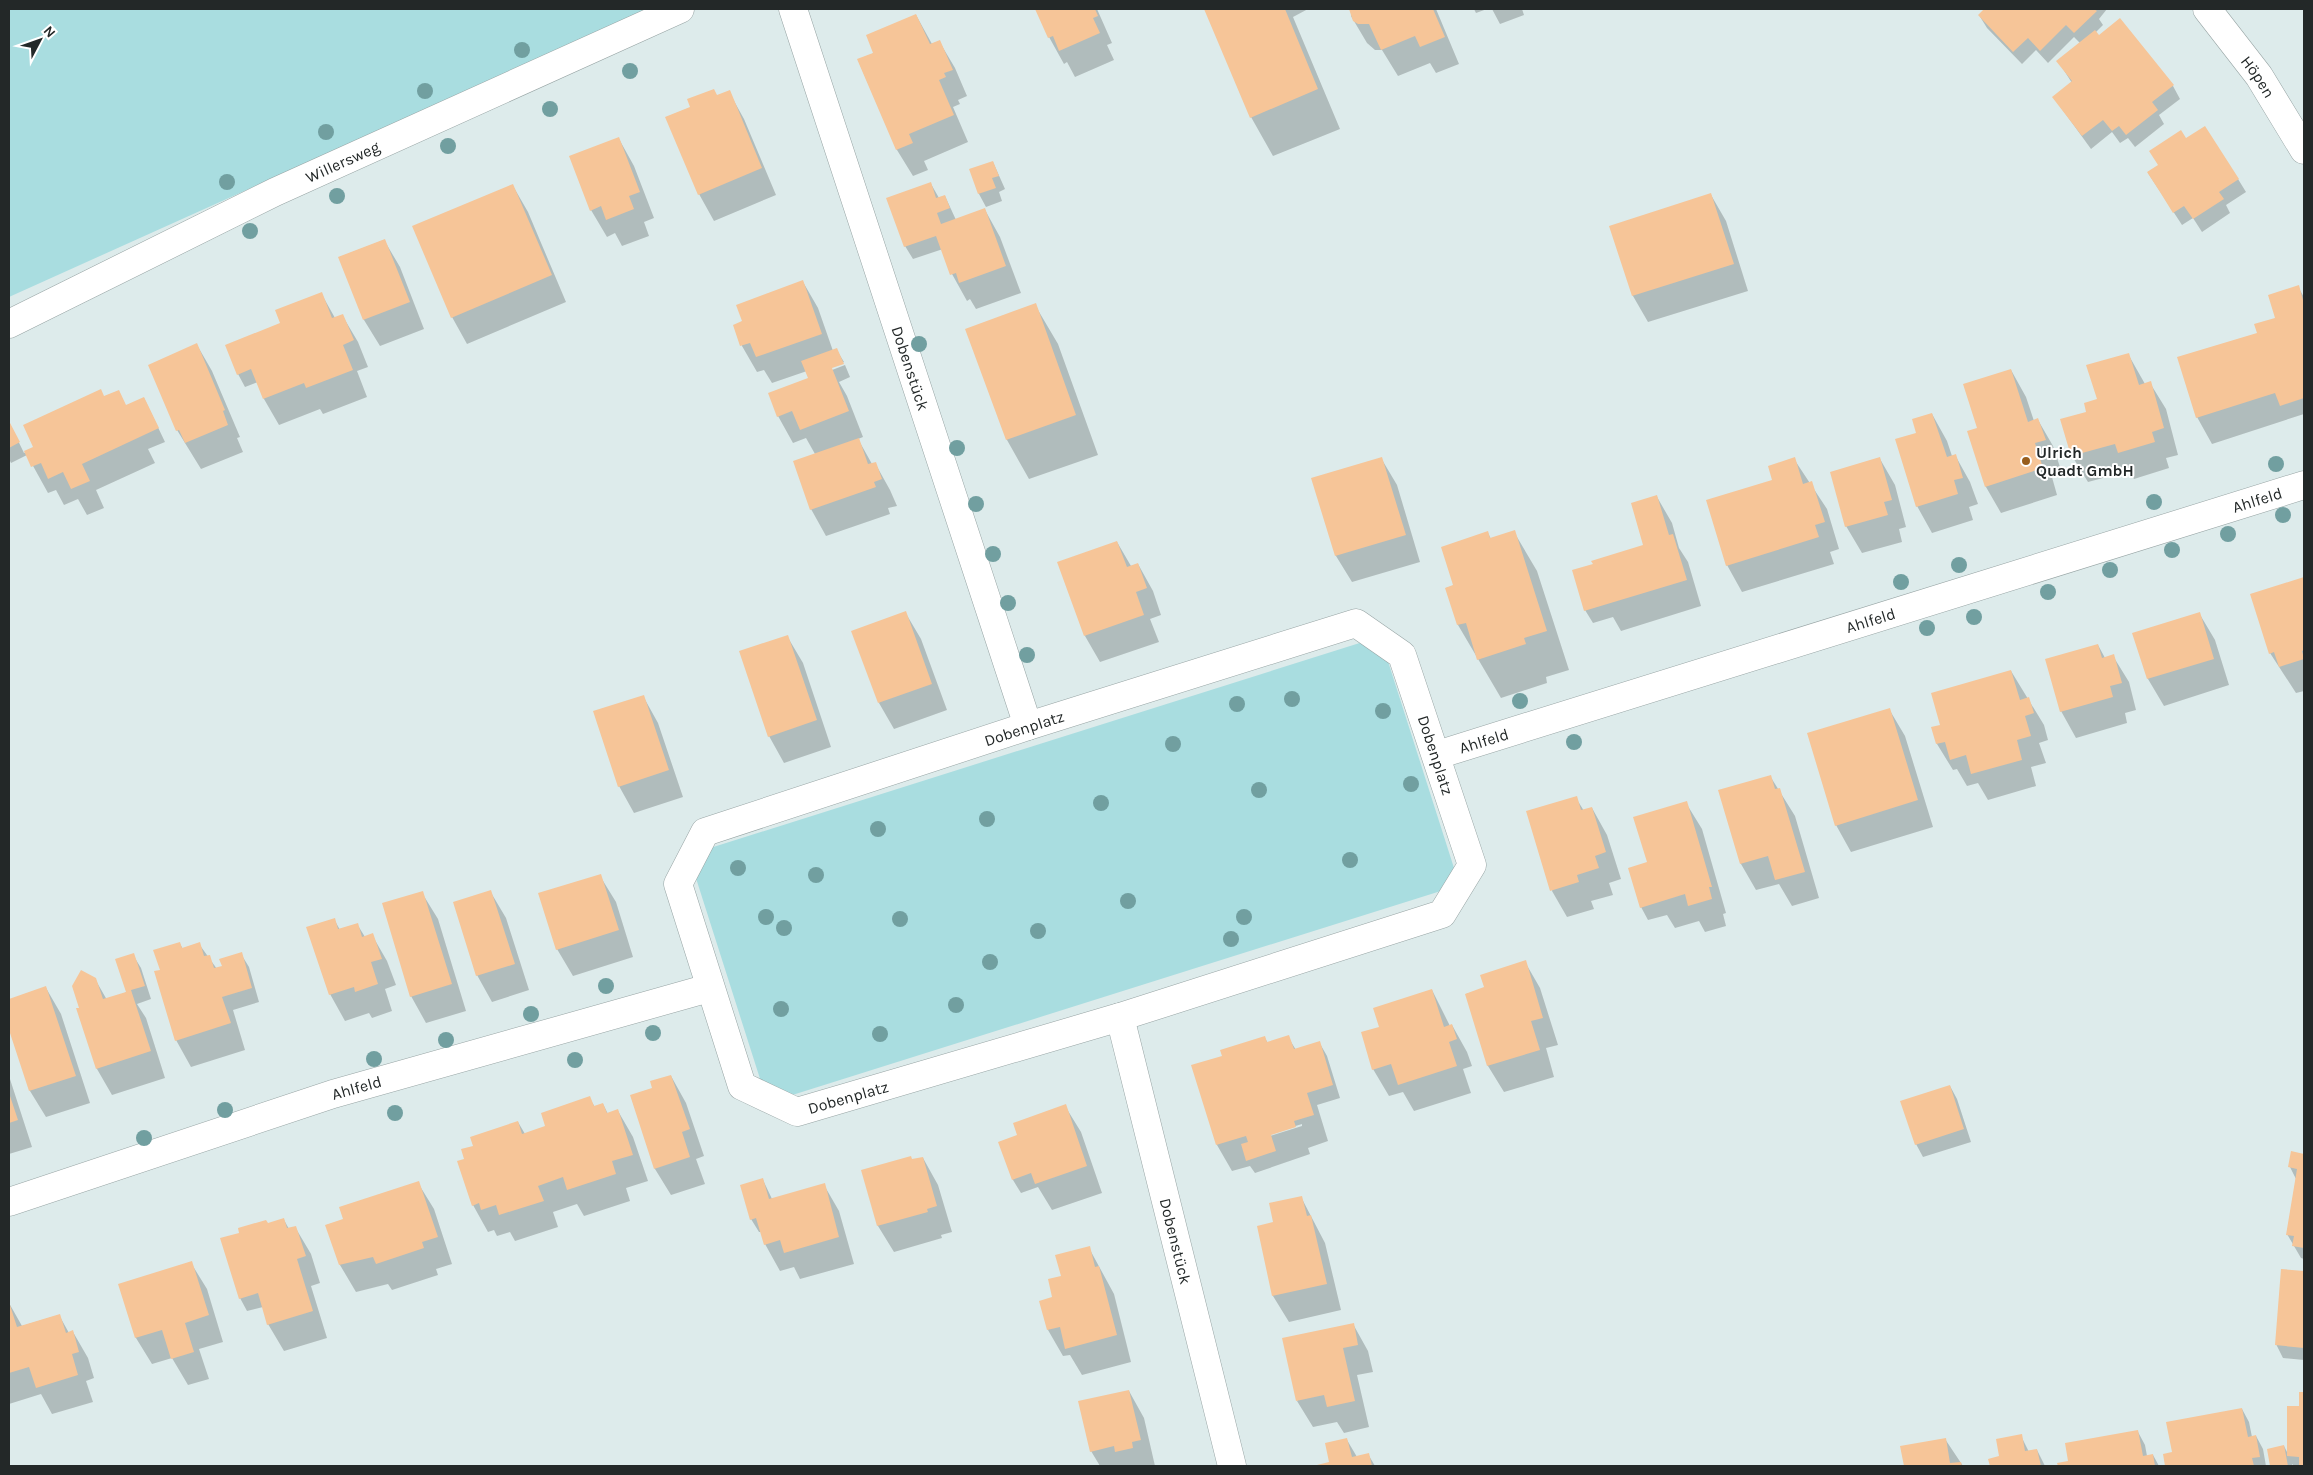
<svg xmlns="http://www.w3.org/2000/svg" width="2313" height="1475" viewBox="0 0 2313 1475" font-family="Karla,sans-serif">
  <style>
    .green { fill: #a9dde0 }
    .shadow { fill: #0003; fill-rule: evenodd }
    .building { fill: #f6c598 }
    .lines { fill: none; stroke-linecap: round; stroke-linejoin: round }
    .minor-casing { stroke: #97a4a4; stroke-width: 29 }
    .minor { stroke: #fff; stroke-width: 28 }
    .tree { fill: #719fa0 }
    .poi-dot { fill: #985d1c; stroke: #fff; stroke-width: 2 }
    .labels { text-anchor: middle; stroke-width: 4; stroke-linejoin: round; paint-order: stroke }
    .street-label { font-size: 16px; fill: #232828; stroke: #fff }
    .poi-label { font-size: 16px; font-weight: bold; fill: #232828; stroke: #fff; text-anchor: start }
  </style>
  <rect width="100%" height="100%" fill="#ddebeb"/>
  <!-- green -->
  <path class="green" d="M9 9H648L9 297Z
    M1366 641 1385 652 1454 868 1444 890 786 1097 762 1085 694 872 707 849Z"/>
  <!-- shadow -->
  <path class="shadow" d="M1036 9H1097L1112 43 1107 45 1114 60 1075 77 1067 62 1064 64 1049 37Z
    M1205 9H1308L1293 17 1340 129 1273 156 1251 117Z
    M1352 9H1436L1459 64 1436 73 1430 63 1398 76 1382 50H1375L1367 43 1351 16Z
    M1474 9H1487L1476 13Z
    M1492 9H1522L1524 15 1500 24Z
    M1986 9H2107L2099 19 2103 25 2095 33 2173 86 2180 99 2159 115 2164 124 2135 147 2128 138 2120 143 2112 132 2091 149 2054 98 2072 83 2058 61 2080 43 2074 37 2048 63 2036 50 2022 64 1987 28 1979 15Z
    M916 15 932 44 939 41 955 68 967 96 958 100 960 104 953 107 968 142 924 161 928 170 913 176 897 150 858 60 874 53Z
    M729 92 744 119 776 195 714 221 699 194 717 97Z
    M619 139 634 166 654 218 644 222 649 236 622 246 615 233 607 237 591 210Z
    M2186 140 2238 179 2246 192 2226 205 2230 213 2202 232 2193 218 2182 225 2148 173 2159 166Z
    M993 162 1005 189 999 192 1002 201 986 207 979 194 971 170Z
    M931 184 939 198 945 196 956 220 985 210 1000 237 1021 293 976 309 970 299 967 301 952 274 943 249 913 259 905 246Z
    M513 186 528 212 566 302 467 344 452 317Z
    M1711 195 1726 221 1748 291 1648 322 1633 296 1611 227Z
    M384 240 400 267 424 329 380 346 364 320 340 257Z
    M803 282 818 308 833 351 836 349 844 362 809 376 807 371 772 383 764 370 757 372 742 346 735 326Z
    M2298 287 2304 297V414L2212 444 2197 417 2276 319Z
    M321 293 335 318 342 315 358 342 368 367 357 371 367 397 323 414 320 409 279 425 264 399 258 382 245 387 238 374 282 324Z
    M1035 305 1058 344 1098 455 1029 479 1007 440 967 330Z
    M197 345 212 371 240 437 237 438 243 452 201 469 177 430Z
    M2128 354 2145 384 2150 383 2166 409 2178 455 2166 458 2169 468 2134 479 2129 471 2088 482 2072 456 2062 420 2088 413Z
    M845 365 850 377 839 382 847 396 863 437 858 439 872 464 875 463 890 490 897 506 888 508 890 514 826 536 811 509 815 454 806 438 793 443 778 416 770 394Z
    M2011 370 2026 397 2034 421 2038 420 2053 446 2060 467 2050 470 2057 495 2001 513 1986 487 1979 428Z
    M104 397 127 406 144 398 165 442 148 449 155 463 96 490 104 508 87 515 78 499 64 505 56 490 48 493 27 455 11 463 9 459V422L24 453 35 448Z
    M1932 414 1947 441 1952 456 1955 455 1970 482 1978 504 1969 507 1973 520 1932 533 1917 506V434Z
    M1381 458 1397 485 1420 562 1352 582 1336 556 1313 479Z
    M1794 459 1827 509 1839 549 1830 552 1834 564 1742 592 1727 565 1774 481Z
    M1880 459 1895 485 1906 527 1899 529 1902 542 1862 553 1846 526Z
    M1657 497 1672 523 1679 548 1688 562 1701 606 1621 631 1613 617 1593 623 1585 610 1645 546Z
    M1514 532 1537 571 1569 670 1546 677 1547 683 1501 698 1458 625 1446 588 1455 585 1488 533 1491 539Z
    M1117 542 1131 566 1138 564 1153 591 1161 615 1150 619 1159 642 1100 662 1085 636Z
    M2304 578V691L2296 693 2270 653 2252 595Z
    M905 612 921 639 947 710 894 729 879 703Z
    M2199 613 2215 640 2229 685 2164 706 2148 679 2134 634Z
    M787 636 803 663 831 747 784 763 769 736Z
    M2098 645 2105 658 2113 656 2129 682 2136 710 2125 713 2127 723 2076 738 2061 711Z
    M2011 671 2044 725 2048 740 2039 743 2046 763 2031 767 2036 786 1988 800 1978 783 1967 786 1957 769 1953 770 1937 744 1933 728 1941 726Z
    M643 696 658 723 683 797 634 813 619 786Z
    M1889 709 1905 736 1933 827 1851 852 1836 825Z
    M1770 776 1795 816 1819 898 1792 906 1779 884 1756 890 1741 864 1720 791Z
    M1576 798 1584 811 1592 808 1607 835 1621 879 1609 883 1613 895 1591 901 1594 909 1567 917 1552 891Z
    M1686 803 1702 829 1726 913 1723 914 1726 926 1705 932 1699 921 1675 928 1667 915 1648 920 1641 907 1648 863Z
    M600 876 616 902 633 957 573 976 557 949Z
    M490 891 506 918 529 990 492 1002 477 975Z
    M422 893 438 919 466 1011 426 1023 411 996Z
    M334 919 340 930 357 924 365 937 372 935 387 961 396 985 385 989 392 1011 372 1018 369 1013 345 1021 330 994Z
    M180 944 183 949 199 944 217 969 223 967 241 954 249 967 259 1002 233 1010 245 1050 191 1067 176 1040 161 970Z
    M133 955 141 968 151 999 137 1004 146 1018 165 1078 112 1095 97 1069 78 1009 81 1008 95 979 107 1000 127 992Z
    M1525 962 1540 988 1558 1045 1546 1048 1554 1077 1504 1092 1488 1066 1466 994 1486 988Z
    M46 988 61 1014 90 1103 46 1117 30 1091 9 1026V1000Z
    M1432 990 1450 1026 1452 1025 1467 1052 1472 1066 1463 1069 1471 1093 1414 1111 1403 1092 1389 1096 1373 1069 1381 1027Z
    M1264 1037 1268 1043 1288 1037 1296 1050 1319 1042 1327 1056 1340 1098 1317 1105 1328 1141 1308 1148 1310 1154 1255 1173 1250 1166 1232 1171 1217 1145 1224 1057ZM1302 1124V1126L1270 1136V1134Z
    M9 1076 32 1147 9 1154Z
    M671 1076 686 1103 704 1156 696 1159 705 1184 671 1195 655 1169 631 1096 654 1088Z
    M1950 1086 1957 1099 1971 1142 1923 1157 1916 1144Z
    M589 1098 595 1107 603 1104 608 1114 618 1111 633 1137 648 1181 626 1188 630 1201 584 1216 577 1204 553 1212 558 1227 515 1241 510 1232 497 1236 494 1230 488 1232 473 1205 465 1160 475 1146 518 1122 525 1134 547 1127Z
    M1065 1106 1081 1132 1102 1193 1052 1210 1038 1187 1021 1193 1013 1180 1000 1142 1019 1136Z
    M2292 1153 2304 1155V1259L2301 1258 2287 1234 2296 1179 2290 1167Z
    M923 1158 938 1185 952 1232 941 1235 942 1238 894 1252 878 1226 863 1171Z
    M763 1180 772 1199 824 1185 839 1211 854 1264 800 1279 794 1267 780 1271 765 1244 761 1232H759L751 1219Z
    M418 1183 434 1209 452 1264 436 1269 438 1275 392 1290 388 1284 356 1292 340 1265 327 1225 344 1220Z
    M1301 1197 1325 1243 1341 1310 1289 1322 1273 1296 1258 1227 1275 1223Z
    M284 1220 289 1229 295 1227 311 1254 320 1283 311 1286 327 1338 284 1351 268 1324 263 1307 247 1311 240 1298 268 1225Z
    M1089 1248 1114 1294 1131 1362 1082 1375 1070 1355 1063 1356 1048 1330 1054 1298 1063 1277Z
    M191 1263 207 1289 223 1342 199 1349 209 1379 188 1385 172 1358 152 1364 136 1338 120 1285Z
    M2282 1270 2304 1272V1360L2283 1358 2276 1344Z
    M9 1303 22 1326 59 1315 69 1333 73 1332 88 1358 94 1378 86 1381 93 1402 52 1414 41 1394 9 1404Z
    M1353 1324 1368 1351 1373 1372 1357 1375 1369 1427 1344 1433 1337 1422 1313 1427 1297 1401Z
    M1129 1391 1144 1418 1155 1466H1100L1091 1451Z
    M2300 1393H2304V1466H2294L2292 1464V1466H2272L2268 1450 2284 1446 2288 1454 2300 1408Z
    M2242 1409 2249 1422 2252 1437 2256 1436 2263 1449 2266 1466H2166L2164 1455 2174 1453Z
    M2138 1432 2145 1445 2147 1456 2153 1455 2159 1466H2059V1464L2069 1462Z
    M2021 1436 2029 1452 2037 1450 2045 1466H1991L1990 1460 2001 1457Z
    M1945 1439 1963 1466H1905L1901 1447Z
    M1347 1440 1357 1457 1368 1454 1375 1466H1315L1331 1463Z"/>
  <!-- building -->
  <path class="building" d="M1035 9H1095L1098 16 1093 18 1100 33 1059 51 1053 36 1048 38Z
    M1204 9H1285L1318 89 1250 118Z
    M1349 9H1433L1445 37 1420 47 1415 36 1381 50 1369 24H1358L1353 21Z
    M1984 9H2094L2097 11 2074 33 2066 25 2040 51 2028 38 2013 52 1978 15Z
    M916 14 930 44 940 40 953 70 944 73 946 77 939 80 954 115 909 134 913 143 896 150 857 59 873 53 866 35Z
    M2120 18 2174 85 2152 102 2158 110 2126 135 2119 126 2112 131 2103 120 2082 136 2052 97 2072 81 2056 61 2095 30 2099 35Z
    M714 89 717 95 730 90 762 168 698 195 665 117 690 107 687 99Z
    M2205 126 2239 179 2219 192 2224 199 2193 219 2184 206 2173 213 2160 192 2147 172 2158 165 2149 151 2181 130 2186 138Z
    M619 137 640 192 629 196 634 209 606 220 601 206 590 211 569 156Z
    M993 161 999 176 992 178 996 188 978 194 969 169Z
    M931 182 936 198 945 195 950 208 937 213 941 224 985 208 1006 266 959 283 956 273 950 275 936 236 904 247 886 198Z
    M513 184 552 275 451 318 412 226Z
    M1711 193 1734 264 1632 296 1609 226Z
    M385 239 410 302 363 320 338 257Z
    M803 280 822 334 756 357 750 343 740 346 733 325 742 321 736 305Z
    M2299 285 2304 304V398L2280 406 2275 393 2196 418 2177 357 2257 333 2254 324 2275 318 2268 295Z
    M322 292 332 318 343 314 354 340 343 345 353 370 306 388 304 383 263 399 251 369 237 375 225 345 280 323 275 310Z
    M1036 303 1076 415 1006 440 965 329Z
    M197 343 225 410 223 411 228 425 185 443 179 430 176 431 148 365Z
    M837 348 844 364 832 368 849 411 800 430 792 411 777 417 768 393 808 378 801 361Z
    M2129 353 2139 385 2151 381 2164 428 2152 432 2155 442 2118 453 2115 444 2071 456 2060 419 2086 412 2084 403 2097 399 2086 365Z
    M2011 369 2028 422 2038 418 2046 440 2035 443 2043 468 1985 487 1967 431 1977 428 1963 384Z
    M101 389 104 396 119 390 126 405 144 397 159 428 82 464 90 481 71 489 63 472 48 479 41 463 31 467 24 451 33 447 23 425Z
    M1932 413 1947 457 1956 454 1963 478 1954 480 1958 494 1916 507 1895 439 1916 433 1912 419Z
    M9 421 20 442 9 448Z
    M859 438 868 464 876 462 882 479 874 482 876 487 810 510 793 461Z
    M1382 457 1406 535 1335 556 1311 478Z
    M1795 457 1803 484 1812 481 1825 522 1815 525 1819 537 1726 566 1706 500 1772 480 1768 466Z
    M1880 457 1892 500 1884 502 1888 515 1845 527 1830 472Z
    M1657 495 1669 535 1673 534 1687 580 1584 611 1572 570 1593 564 1591 561 1643 545 1631 503Z
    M1515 530 1547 631 1524 638 1526 644 1477 660 1466 623 1457 625 1445 588 1453 585 1441 547 1488 531 1490 538Z
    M1117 541 1127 567 1138 563 1147 588 1136 592 1144 615 1084 636 1057 562Z
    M2304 577V650L2302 651 2304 659 2279 667 2274 652 2269 654 2250 594Z
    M906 611 932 684 878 703 851 631Z
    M2200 612 2214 659 2147 679 2132 633Z
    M788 635 817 720 768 737 739 651Z
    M2098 644 2102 658 2114 654 2122 683 2110 686 2113 697 2060 712 2045 659Z
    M2011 670 2020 700 2029 697 2034 713 2025 716 2031 736 2017 740 2022 760 1971 774 1966 755 1950 760 1945 742 1936 744 1931 727 1940 725 1931 693Z
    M644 695 669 770 618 787 593 711Z
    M1890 708 1918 800 1835 826 1807 733Z
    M1771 775 1775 789 1780 788 1805 872 1775 880 1768 856 1740 864 1718 790Z
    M1577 796 1581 810 1592 807 1606 852 1595 856 1599 868 1577 875 1579 882 1550 891 1526 811Z
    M1687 801 1712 887H1709L1712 899 1688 906 1685 894 1640 908 1628 868 1647 862 1633 817Z
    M601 874 619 930 556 950 538 893Z
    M491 890 515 964 476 976 453 902Z
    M423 891 452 984 410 997 382 903Z
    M335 918 338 929 358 923 362 937 373 933 382 959 371 962 378 984 355 992 354 987 329 995 306 927Z
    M180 942 182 948 200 942 204 956 210 955 214 968 222 966 219 959 242 952 252 988 222 997 231 1023 175 1041 154 971 160 970 153 950Z
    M134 953 145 986 131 990 151 1051 96 1069 76 1008H79L72 986 81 970 96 978 103 999 126 992 115 959Z
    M1526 960 1543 1018 1531 1021 1540 1050 1487 1066 1465 994 1484 987 1480 975Z
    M46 986 76 1076 29 1091 9 1030V999Z
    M1432 989 1444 1027 1452 1024 1457 1039 1449 1042 1457 1066 1398 1085 1391 1064 1372 1070 1361 1032 1379 1027 1373 1008Z
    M1289 1035 1294 1049 1320 1041 1333 1085 1307 1093 1314 1115 1294 1121 1296 1127 1271 1135 1276 1151 1246 1161 1241 1144 1248 1142 1246 1136 1216 1145 1191 1065 1222 1056 1220 1050 1265 1036 1267 1042Z
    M671 1075 690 1129 682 1132 690 1157 654 1169 630 1095 652 1088 650 1081Z
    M1950 1085 1964 1129 1915 1145 1900 1101Z
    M9 1093 18 1120 9 1123Z
    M590 1096 594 1106 603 1103 607 1113 618 1109 633 1155 612 1161 616 1174 567 1190 563 1177 538 1186 544 1201 499 1215 496 1205 481 1210 479 1203 472 1206 457 1161 464 1159 461 1149 473 1146 470 1137 518 1121 522 1134 545 1126 541 1113Z
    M1066 1104 1087 1166 1035 1184 1031 1173 1012 1180 998 1142 1017 1135 1013 1123Z
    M2291 1151 2304 1154V1248L2292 1246 2294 1236 2286 1235 2297 1169 2288 1167Z
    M911 1156 912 1159 923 1157 937 1206 927 1209 928 1212 877 1226 861 1170Z
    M763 1178 769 1199 825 1183 839 1237 784 1253 780 1240 764 1245 756 1218 750 1220 740 1185Z
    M419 1181 438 1237 422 1242 424 1248 376 1264 373 1257 339 1265 325 1225 343 1219 339 1207Z
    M1302 1196 1307 1216 1311 1215 1327 1284 1272 1296 1257 1226 1273 1222 1269 1203Z
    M284 1218 287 1228 296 1226 306 1256 297 1259 313 1311 267 1325 258 1293 239 1299 220 1238 239 1233 238 1228 266 1220 268 1223Z
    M1090 1246 1095 1267 1099 1266 1117 1335 1065 1349 1060 1327 1047 1330 1039 1301 1052 1297 1048 1279 1061 1276 1055 1255Z
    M192 1261 209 1315 185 1323 194 1352 171 1359 162 1330 135 1338 118 1284Z
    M2281 1269 2304 1271V1348L2275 1345Z
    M9 1302 17 1327 60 1314 66 1333 73 1330 79 1352 72 1354 78 1375 36 1388 29 1367 9 1373Z
    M1354 1323 1358 1345 1343 1348 1355 1401 1327 1407 1324 1395 1296 1401 1282 1338Z
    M1129 1390 1141 1440 1132 1442 1133 1448 1115 1452 1114 1446 1090 1452 1078 1401Z
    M2299 1392H2304V1466H2299V1457L2287 1456V1406H2299Z
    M2242 1408 2248 1437 2256 1435 2260 1457 2252 1458 2254 1466H2165L2163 1454 2172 1452 2166 1422Z
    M2138 1430 2143 1456 2153 1454 2155 1466H2058L2057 1463 2068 1461 2065 1443Z
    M2022 1434 2025 1451 2037 1449 2041 1466H1990L1988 1459 1999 1456 1996 1439Z
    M1347 1438 1352 1457 1369 1453 1372 1466H1313L1329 1462 1325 1443Z
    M1946 1438 1950 1463 1961 1462 1962 1466H1904L1900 1446Z
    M2284 1445 2288 1466H2270L2267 1449Z"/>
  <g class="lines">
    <!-- minor casing -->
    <g class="minor-casing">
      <g id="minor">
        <path id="s1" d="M793 9 1028 726"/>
        <path id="s2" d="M2207 9 2259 76 2304 150"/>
        <path id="s3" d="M9 324 275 192 680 9"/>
        <path d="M1356 623 1402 655 1472 865 1442 914 1120 1017 797 1112 742 1086 678 884 705 832 1028 726Z"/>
        <path id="s4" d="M1437 755 2304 485"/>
        <path id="s5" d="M1120 1017 1232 1466"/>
        <path id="s6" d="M9 1202 333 1094 709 988"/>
      </g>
    </g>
    <!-- minor -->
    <use href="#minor" class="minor"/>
  </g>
  <!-- trees -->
  <g class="tree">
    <circle cx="522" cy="50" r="8"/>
    <circle cx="630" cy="71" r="8"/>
    <circle cx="425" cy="91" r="8"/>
    <circle cx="550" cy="109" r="8"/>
    <circle cx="326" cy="132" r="8"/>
    <circle cx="448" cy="146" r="8"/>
    <circle cx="227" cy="182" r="8"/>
    <circle cx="337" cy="196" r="8"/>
    <circle cx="250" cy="231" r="8"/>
    <circle cx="919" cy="344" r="8"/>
    <circle cx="957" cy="448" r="8"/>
    <circle cx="2276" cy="464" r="8"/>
    <circle cx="2154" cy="502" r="8"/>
    <circle cx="976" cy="504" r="8"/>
    <circle cx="2283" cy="515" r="8"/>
    <circle cx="2228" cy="534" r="8"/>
    <circle cx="2172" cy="550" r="8"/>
    <circle cx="993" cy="554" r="8"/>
    <circle cx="1959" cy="565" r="8"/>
    <circle cx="2110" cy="570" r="8"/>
    <circle cx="1901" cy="582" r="8"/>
    <circle cx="2048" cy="592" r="8"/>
    <circle cx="1008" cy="603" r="8"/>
    <circle cx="1974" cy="617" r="8"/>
    <circle cx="1927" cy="628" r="8"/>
    <circle cx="1027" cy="655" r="8"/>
    <circle cx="1292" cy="699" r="8"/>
    <circle cx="1520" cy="701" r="8"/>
    <circle cx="1237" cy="704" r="8"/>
    <circle cx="1383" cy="711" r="8"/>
    <circle cx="1574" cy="742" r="8"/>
    <circle cx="1173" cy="744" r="8"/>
    <circle cx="1411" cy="784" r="8"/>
    <circle cx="1259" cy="790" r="8"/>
    <circle cx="1101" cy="803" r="8"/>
    <circle cx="987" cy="819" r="8"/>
    <circle cx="878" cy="829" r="8"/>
    <circle cx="1350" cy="860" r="8"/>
    <circle cx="738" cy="868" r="8"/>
    <circle cx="816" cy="875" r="8"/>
    <circle cx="1128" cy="901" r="8"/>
    <circle cx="766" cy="917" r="8"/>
    <circle cx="1244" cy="917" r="8"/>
    <circle cx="900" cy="919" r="8"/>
    <circle cx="784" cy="928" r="8"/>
    <circle cx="1038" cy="931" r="8"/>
    <circle cx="1231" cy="939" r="8"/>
    <circle cx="990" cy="962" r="8"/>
    <circle cx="606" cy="986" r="8"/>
    <circle cx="956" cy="1005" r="8"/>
    <circle cx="781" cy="1009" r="8"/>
    <circle cx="531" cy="1014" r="8"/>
    <circle cx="653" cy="1033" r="8"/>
    <circle cx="880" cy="1034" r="8"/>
    <circle cx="446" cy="1040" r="8"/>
    <circle cx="374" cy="1059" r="8"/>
    <circle cx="575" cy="1060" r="8"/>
    <circle cx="225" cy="1110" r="8"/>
    <circle cx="395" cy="1113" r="8"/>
    <circle cx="144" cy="1138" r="8"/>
  </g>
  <!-- markers -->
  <circle class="poi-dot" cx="2026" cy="461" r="5"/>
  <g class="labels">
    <!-- street labels -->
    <g class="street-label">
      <text dy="6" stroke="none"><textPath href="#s2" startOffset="85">Höpen</textPath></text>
      <text dy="6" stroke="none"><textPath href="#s3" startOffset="371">Willersweg</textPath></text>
      <text dy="6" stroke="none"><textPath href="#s1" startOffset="378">Dobenstück</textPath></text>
      <text dy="6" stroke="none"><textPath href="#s4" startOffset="859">Ahlfeld</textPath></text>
      <text dy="6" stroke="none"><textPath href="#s4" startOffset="454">Ahlfeld</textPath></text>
      <text transform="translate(1024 728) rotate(-18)" y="6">Dobenplatz</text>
      <text dy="6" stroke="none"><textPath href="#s4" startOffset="49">Ahlfeld</textPath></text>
      <text transform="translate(1436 755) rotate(72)" y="6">Dobenplatz</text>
      <text dy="6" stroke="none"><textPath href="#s6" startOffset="366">Ahlfeld</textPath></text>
      <text transform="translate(848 1097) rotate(-16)" y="6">Dobenplatz</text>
      <text dy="6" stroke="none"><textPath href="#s5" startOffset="231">Dobenstück</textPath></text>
    </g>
    <!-- poi labels -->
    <g class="poi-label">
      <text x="2036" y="458">Ulrich<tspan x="2036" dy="18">Quadt GmbH</tspan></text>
    </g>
  </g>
  <!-- border -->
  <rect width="2313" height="1475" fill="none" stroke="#232828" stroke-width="20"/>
  <!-- north arrow -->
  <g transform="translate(40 40) rotate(49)" stroke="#ffffff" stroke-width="4" paint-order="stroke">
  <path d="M0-4L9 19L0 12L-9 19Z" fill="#232828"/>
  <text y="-8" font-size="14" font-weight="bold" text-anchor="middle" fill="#232828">N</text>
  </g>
</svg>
